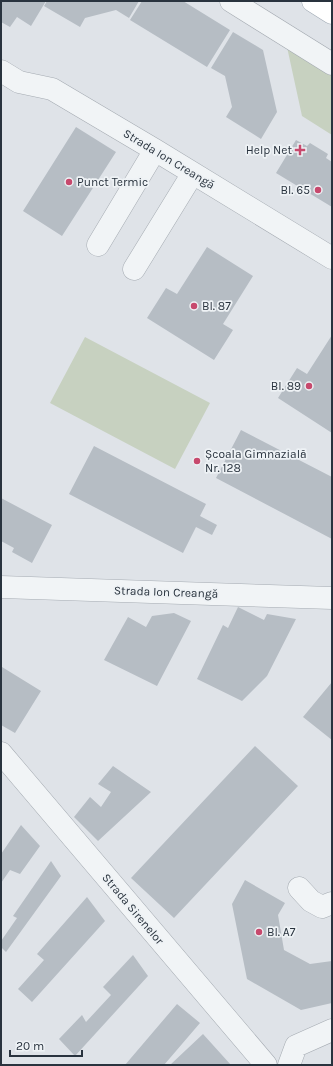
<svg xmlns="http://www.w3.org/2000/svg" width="333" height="1066" viewBox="0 0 333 1066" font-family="Karla,sans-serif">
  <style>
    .green { fill: #c7d1c0 }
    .building { fill: #b6bdc4 }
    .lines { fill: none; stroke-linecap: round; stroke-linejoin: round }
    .minor-casing { stroke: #a5abb2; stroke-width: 23 }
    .major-casing { stroke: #9fa9b3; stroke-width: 23 }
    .minor { stroke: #f1f4f6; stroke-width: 22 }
    .major { stroke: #fff; stroke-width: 22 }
    .poi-dot { fill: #c7496d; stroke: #eef2f5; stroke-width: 1.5 }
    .labels { text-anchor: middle; stroke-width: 3.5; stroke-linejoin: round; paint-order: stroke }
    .poi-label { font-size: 12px; fill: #29333e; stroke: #eef2f5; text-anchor: start }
    .street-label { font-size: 12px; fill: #29333e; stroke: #eef2f5 }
  </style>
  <rect width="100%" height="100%" fill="#dfe3e8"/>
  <!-- green -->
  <path class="green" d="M287 47 332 74V135L302 116Z
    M85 337 210 403 175 469 50 403Z"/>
  <!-- building -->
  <path class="building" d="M1 1H46L31 26 17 17 10 27 1 22Z
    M47 1H139L129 18 116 10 85 18 80 27 44 6Z
    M142 1H183L230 30 207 67 130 20Z
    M233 32 263 50 277 112 261 139 226 117 232 107 225 76 211 68Z
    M76 127 116 152 62 236 23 211Z
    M296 140 307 146 310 143 328 154 326 158 332 162V207L276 173Z
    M207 247 253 276 223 324 233 330 214 360 147 318 166 288 177 294Z
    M332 335V433L278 398 297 368 307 374Z
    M241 430 332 477V539L216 478Z
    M94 446 206 504 200 516 217 525 212 535 196 527 183 553 69 494Z
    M1 498 52 525 32 563 12 552 14 548 1 541Z
    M238 607 264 620 267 614 296 619 267 676 242 701 197 679 223 625 228 628Z
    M174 613 191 621 157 686 104 660 128 617 146 627 152 616Z
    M2 667 41 691 15 733 1 725Z
    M332 682V740L303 717Z
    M255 746 298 786 174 918 131 878Z
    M113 766 151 792 98 841 74 817 90 797 101 807 111 792 98 784Z
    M21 825 40 846 20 874 10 870 1 883V854Z
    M51 861 61 876 6 952 1 947V941L17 918 13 916Z
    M245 880 285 903 278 915 284 950 310 964 332 961V1003L301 1010 247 979 232 904Z
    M87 897 105 921 32 1002 18 989 44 960 37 954Z
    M133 955 148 976 75 1056 59 1039 82 1015 86 1022 111 995 103 987Z
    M177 1004 200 1023 164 1065H125Z
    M203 1034 231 1065H170Z"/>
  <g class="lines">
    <!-- minor casing -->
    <g class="minor-casing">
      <path id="minor" d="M231 1 332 64
        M1 71 19 82 52 89 155 150 332 258
        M98 245 155 150
        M134 269 193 173
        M1 587 332 598
        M1 753 266 1065
        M299 888 311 901 322 907 332 903
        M289 1065 296 1046 332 1030"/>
    </g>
    <!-- major casing -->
    <g class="major-casing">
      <path id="major" d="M313 1 332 13"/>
    </g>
    <!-- minor -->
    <use href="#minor" class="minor"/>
    <!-- major -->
    <use href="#major" class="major"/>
  </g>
  <!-- markers -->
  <g class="poi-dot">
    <path d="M298 144h4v4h4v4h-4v4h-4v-4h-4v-4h4z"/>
    <circle cx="69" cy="182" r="4"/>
    <circle cx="318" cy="190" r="4"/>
    <circle cx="194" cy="306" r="4"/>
    <circle cx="309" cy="386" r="4"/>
    <circle cx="197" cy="461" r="4"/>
    <circle cx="259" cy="932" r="4"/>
  </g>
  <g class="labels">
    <!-- poi labels -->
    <g class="poi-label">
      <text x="292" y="154" text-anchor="end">Help Net</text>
      <text x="77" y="186">Punct Termic</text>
      <text x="310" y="194" text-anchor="end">Bl. 65</text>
      <text x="202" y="310">Bl. 87</text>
      <text x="301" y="390" text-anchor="end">Bl. 89</text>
      <text x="205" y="458">Școala Gimnazială<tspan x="205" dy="14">Nr. 128</tspan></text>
      <text x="267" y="936">Bl. A7</text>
    </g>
    <!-- street labels -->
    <g class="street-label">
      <text transform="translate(169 159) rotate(31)" y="4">Strada Ion Creangă</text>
      <text transform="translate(166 592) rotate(2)" y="4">Strada Ion Creangă</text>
      <text transform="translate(133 909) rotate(50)" y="4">Strada Sirenelor</text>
    </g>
  </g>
  <!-- border -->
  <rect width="333" height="1066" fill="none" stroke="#29333e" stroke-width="4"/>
  <!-- scale -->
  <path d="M10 1050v6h72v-6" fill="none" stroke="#29333e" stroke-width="2"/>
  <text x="16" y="1050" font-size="12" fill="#29333e" stroke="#eef2f5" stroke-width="3" paint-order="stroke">20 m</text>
</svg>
